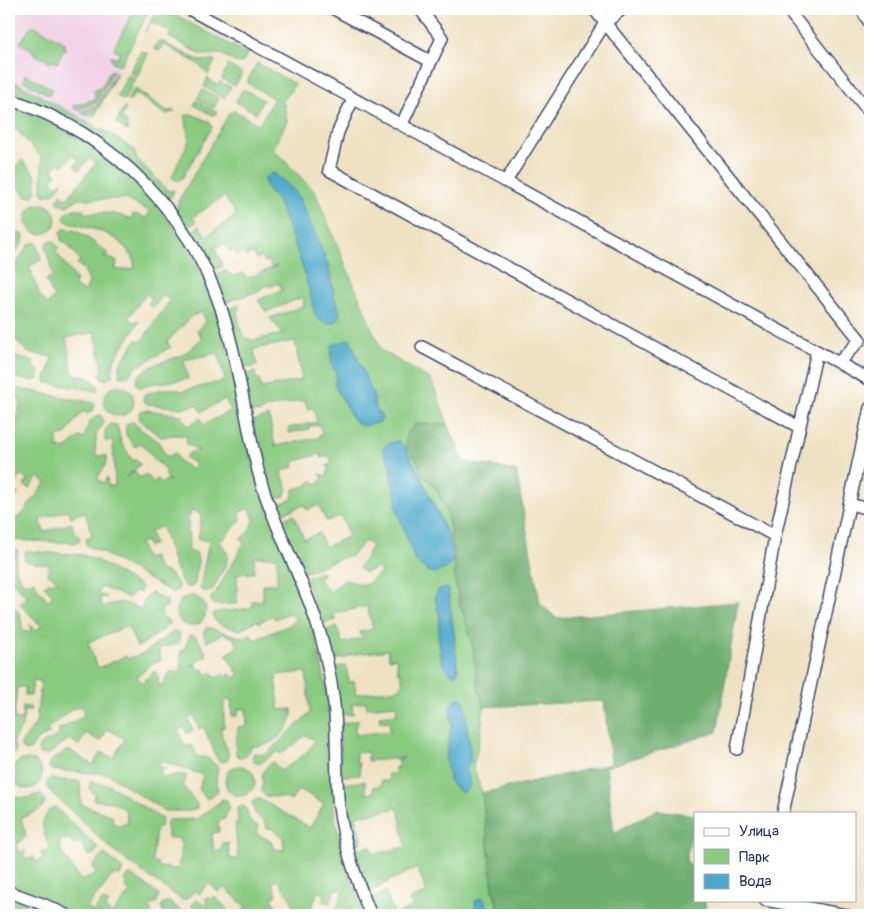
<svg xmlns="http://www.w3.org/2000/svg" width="879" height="924" viewBox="0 0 879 924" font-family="Pangolin,sans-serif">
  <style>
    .built { fill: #f1d0e3 }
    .green { fill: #8aca81; stroke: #527c70; fill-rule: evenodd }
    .forest { fill: #6fae6f; stroke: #456e66 }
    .water { fill: #4ca7ca; stroke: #346b94 }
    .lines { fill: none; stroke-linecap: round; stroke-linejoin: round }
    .minor-casing { stroke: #3b4a6d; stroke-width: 14 }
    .minor { stroke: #fff; stroke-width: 11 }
  </style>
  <rect width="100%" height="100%" fill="#fff"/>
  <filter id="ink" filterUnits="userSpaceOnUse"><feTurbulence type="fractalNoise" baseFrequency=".02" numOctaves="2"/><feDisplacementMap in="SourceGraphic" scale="10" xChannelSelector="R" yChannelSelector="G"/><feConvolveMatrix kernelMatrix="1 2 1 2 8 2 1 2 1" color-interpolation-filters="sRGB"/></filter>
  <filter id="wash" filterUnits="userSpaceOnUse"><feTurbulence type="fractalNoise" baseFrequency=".0096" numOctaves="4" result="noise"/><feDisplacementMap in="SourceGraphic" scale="20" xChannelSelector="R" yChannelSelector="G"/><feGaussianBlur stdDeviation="1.12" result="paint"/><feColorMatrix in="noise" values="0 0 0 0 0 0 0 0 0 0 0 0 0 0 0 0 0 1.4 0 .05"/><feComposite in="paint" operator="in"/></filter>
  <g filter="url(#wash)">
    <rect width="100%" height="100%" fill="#efe2c3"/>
    <!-- built -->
    <path class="built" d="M9 9H150L87 130 9 93Z"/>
    <!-- green -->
    <path class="green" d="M127 9H150L122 63 118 65 112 62 111 56 117 59 120 53 115 50 114 47 133 13Z
      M158 9H165L247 54 242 63 235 62 221 54 202 55 169 37 171 32 151 22 145 32Z
      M31 26H35L64 43 65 48 57 63 53 61 51 63 33 53 34 51 20 43Z
      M159 40 200 61 215 60 208 75 200 65 163 44 159 51 154 49Z
      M141 51 148 54 137 76 130 72Z
      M257 63 295 84 283 101 287 121 273 149 315 192 381 350 431 380 448 424H416L406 446 417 461 423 475 437 490 447 512 454 555 455 579 460 606 464 615 473 648 478 688 484 707 480 738 473 766 482 793 493 889 500 915H492L486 903 475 911 476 915H375L370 900 385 892 395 915 412 907 409 900 427 892 417 868 384 883 381 887 366 892 353 851 371 846 373 854 406 847 398 808 356 816 361 842 353 844 349 843 341 784 365 781 366 794 374 793 373 787 381 786V781H389L388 774H395V767H399L398 760 404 758 368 761V752L356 753V762H359L360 775 345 776 341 775 340 724 358 720V724L355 725 356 735 390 731 389 721 380 722 379 716 397 714 396 705 367 708 366 702 352 704 353 714 339 715 333 668 346 665 349 682 354 681 356 694 399 689 400 686 403 685 401 673H398L396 658 389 659 388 650 350 655 346 658 331 660 324 631 337 626 342 643 362 638 360 632 373 629 367 606 334 614 336 620 322 623 306 581 307 578 321 572 323 574 319 580 330 592 344 580 366 585 381 572 378 567 364 573 359 568 372 546 365 541 350 557 346 556 306 572 302 571 282 524 284 519 294 515 304 539 319 533 325 547 349 536 341 516 326 521 319 505 307 510 304 505 280 515 278 514 276 508 278 505 292 499 294 489 306 486 312 480 317 484 323 478 320 474 327 476 329 467 326 466 332 464 330 456 322 458 320 454 293 462 294 467 281 471 287 488 285 496 272 500 265 483 252 421 269 416 275 446 317 438 320 437 319 435 322 434 320 425 309 426V429L289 433 288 428 317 422 314 408 307 409 305 400 265 408 261 412 251 413 244 375 255 372 256 379H259L261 388 302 380 295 341 254 349 257 366 242 369 227 310 238 305 240 308 237 312C240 323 239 338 253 340L283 334 270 318 304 306 303 297 266 312 258 300 282 290 279 283 269 287 268 285 261 288V290L224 303 214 277 226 270 227 273 235 276 243 273 245 277 248 278 277 266 271 267 269 261 265 262 262 257 256 259 253 253 246 256 244 252 237 255 234 250 229 251 225 243 215 248 223 266 211 271 190 233 199 226 206 236 237 215 224 196 193 217 196 222 188 227 176 211 179 200 230 112 235 111 259 125 274 99 248 83V80ZM264 180 328 264 334 296 339 307 315 315 304 270 285 219 277 200 267 189ZM347 340 374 397V405L382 418 380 422 347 407 337 391 335 383 336 374 332 365 331 356 332 345 342 342ZM405 447 420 475 449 538 400 516 396 507 397 497 391 480V466L383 451ZM448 588 455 640 450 674 442 662 438 626 440 618 435 597ZM455 699 464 702 471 759 459 791 449 781 446 757 452 725 450 710Z
      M228 65 242 73 235 86 222 79Z
      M114 70 95 104 76 110 73 106 96 99 94 90 101 88 110 71Z
      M116 72V75L95 115 89 116 80 112 96 107Z
      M25 74 52 89 49 95 24 81Z
      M128 75 135 78 124 100 117 96Z
      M208 77 209 80 218 85 220 82 231 87 224 98 204 87Z
      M9 80 15 82 115 137 134 150 137 159 168 191 174 190 172 196 165 199 143 176 9 95Z
      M134 88 167 111 174 110 175 112 165 114 135 93 130 101 127 100Z
      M202 90 219 98 214 108 197 99Z
      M242 90H245L263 100 256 113 236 102Z
      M196 101 217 112 216 114 212 115 194 105Z
      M9 104C107 142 183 210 217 311 227 342 233 374 239 406 242 418 243 431 247 443 273 522 311 600 325 682 332 719 329 753 332 790 335 834 349 874 365 915H335L343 891 335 888 330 903 323 901 325 894 318 891 309 915H294L292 901 278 880 272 882 277 895 272 898 279 915H239L246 907 224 887 219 893 209 883 199 894 195 890 187 899 182 900 117 854 49 790 47 786 48 780 52 778 53 780 80 781 81 804 112 816 114 825 128 824 125 809 112 802 93 800 95 794 89 789 90 782 109 785 162 819 161 826 156 829 152 862 158 863V867L178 869 182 844 180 843V839L167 837C167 832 165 825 168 820L196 819 221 801V799L227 800 229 806 225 819 218 822 219 832 212 833 214 851 222 850V843H228L230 859H238L235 823H238L237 808 242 804 246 808 250 822 259 826 256 833 272 842 273 849 284 850 283 838 273 829 266 828 267 825 255 813 252 802 256 799H260L310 828 324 804 301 790 300 792 298 790 291 801 285 798 265 796 261 791C266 774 256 774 273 762L281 771C293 762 309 754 315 740L305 735 294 746 293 745 280 754 278 751 259 764 254 762 252 757 254 753 265 755 310 713 306 672 276 675 279 710 292 709C294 729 272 748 252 746 249 752 245 760 237 756 233 746 238 737 238 727L247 726 246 709H238V716H232L231 700 224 701V727H221C221 740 226 744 229 756L227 761 220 762 217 759 204 727 199 729 194 716 188 718 193 730 187 733 184 727 178 730 185 747 192 745 197 757H206L218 767 216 780 218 791 207 799 199 790 203 775 160 760 158 766 166 769 160 770 162 778 181 774 187 776 183 786 197 804V808L189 811H164L108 774 51 770 49 765 53 759 66 751H70L93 765 101 752 113 758 125 739 108 729 100 741 86 733 79 745 69 739 49 754 40 755 38 749 41 744 60 735 58 730 84 716 82 706 72 709 47 729 50 734C47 735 42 737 38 739 32 744 33 753 23 750L20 745 36 723 41 681 33 680 31 696 25 695V687H17L14 719 22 720 23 706 30 707V711H24L22 727 13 740 16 752 12 756 9 757 10 738 9 733V602L20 614 23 632 31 631 30 625 36 631 41 626 20 604 27 597 9 578V548H15L18 552 15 569 24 584 34 581 39 591 49 600 53 595 44 586 49 583 59 581 47 573 50 565 26 562 24 557 26 551 83 555 98 561 141 587 140 593 135 591 129 598 101 587 98 594 107 597 100 598 102 606 121 602 141 609 146 597 151 592 165 601 167 599V606L161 610 162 618 168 620 169 625 145 643 137 647 128 626 88 642 98 668 126 656 128 659 144 653 174 631 179 632 180 637 178 644 159 648 161 660 150 665 137 677 142 683 155 671 158 676 159 687 166 679 170 671 179 673 181 665V651L184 650 190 635 196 637 207 655 190 667 195 664 200 671 203 669 207 675 212 672 216 678 223 674 225 677 230 674 234 678 239 675 226 655 238 646 232 637 223 634 207 642 203 633 206 628H210L243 638 251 634 254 640 288 626 296 619 289 613 275 619 272 615 259 623 257 620 240 630C231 627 213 626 213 615L216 612 252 608V601L263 600V584H277V557H254V573L237 574V604L216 605 211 601V597L216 592 244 543 241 538 247 534 254 521 250 508 239 512 241 520 220 542 228 554 226 565 213 589 209 591H202L200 587 209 541 198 539 201 521 200 514 192 510 188 520 189 552H196L198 561 195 584 191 587H186L183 584 175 568 162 527 150 531 154 545H151L148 547 146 541 140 543 145 559 153 557 158 569 169 573 178 584V590L173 593 103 553 88 546 86 543V538L92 535 85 512 71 517 68 510 40 519 44 532 72 523 74 532 80 537 79 542 76 543 9 540V521L22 515 46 482 38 477 29 489 24 485 28 480 21 475 12 489 18 494 9 507V429H15L21 398 9 396V387L95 403 94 409 87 414 83 411 65 435 57 437V448H67L79 437 84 438C87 429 89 415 101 415 108 426 96 429 96 438 95 444 96 450 96 456H107V462L97 479 104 483 107 477 108 486H115L113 441H105V431L110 424 117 425 121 442 133 461 136 459 140 465 126 477 135 471 140 478 146 474 153 482 158 479 162 483 167 479 170 482 165 474 166 472 160 463 158 464 142 443 135 447 126 435V424L133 422 144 432 158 441 167 457 175 453 180 462 192 470 195 464 185 457 189 453 199 450 186 444 187 436 173 435 161 437 140 421 139 412 147 410 181 415 188 426 200 418 204 425 231 410 225 399 201 412 197 405 181 408 147 404 143 400 144 395C153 390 173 386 182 391L225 381 218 353 184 360 188 379 150 384 143 387H139L136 384C136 367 167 361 180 356 188 352 195 344 202 339L197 330 206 322 202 312 192 316 167 342 171 347 135 368 129 376 122 377 119 375 120 364 137 339 141 342 170 300 163 295 153 308 148 304 152 298 146 294 128 318 135 323 137 320 139 322 114 360 112 376 108 379H103L99 375 103 372 95 332 66 338 73 375C84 374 92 378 98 386L97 391 47 383 45 376 48 375 52 357 29 353 15 340 10 345 14 350 9 349V270H12L29 244 35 242 38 246 41 260 29 266 40 296 48 304 54 297 46 280 53 276 46 248V244L49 241H53L59 248 56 252 76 279 74 286 85 292 89 282 84 269 77 264 80 260 68 245 61 240 60 233 63 229C79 227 96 245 109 254L103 256 117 261 116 268 114 269 123 270 135 268 132 254 130 255C120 233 90 228 69 223L64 219 66 213 74 209H83V213H112L132 219 133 214 147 218 150 211 125 199H78L67 206 59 204 57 201 61 194 67 199 96 163 90 158 79 170 74 166 79 160 73 155 63 166 59 163 53 170 57 174 51 181 57 186 61 182 62 183C57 189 52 198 44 195L42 192V158L16 129 9 135Z
      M124 108 126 109 121 119 127 122V131L116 122Z
      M192 114 209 122 212 127 183 177 180 180H176L172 177 189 140 185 116Z
      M22 160 36 176V192L32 197 26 196 18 187 14 190 9 181V162L14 168Z
      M26 219a15 15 0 1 1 30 0a15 15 0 1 1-30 0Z
      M19 233 24 235 23 242 13 257H9V236Z
      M9 356 34 361 33 367C39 370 41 374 38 379L33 381 9 377Z
      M104 401a15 15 0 1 1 30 0a15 15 0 1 1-30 0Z
      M176 611a15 15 0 1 1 30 0a15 15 0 1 1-30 0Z
      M12 774a15 15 0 1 1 30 0a15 15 0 1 1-30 0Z
      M225 781a15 15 0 1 1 30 0a15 15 0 1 1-30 0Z
      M41 793V795L46 800C43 811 31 814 21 818L26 835 15 847 22 853 25 850 23 857 32 859 33 856 35 862 43 859 41 852 50 848C47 841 42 831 43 823 43 818 47 816 48 811L55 807 98 848 94 854 88 856 81 842 74 845 70 839 60 840 61 851 81 881 96 874 93 865 103 855 105 854 123 869 120 876 113 875 87 907 93 912 103 900 109 904 105 908 112 914 130 892 124 886 127 883 124 880 130 874 159 895 157 902 149 906 152 915H75L36 896 9 886V822L10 820 9 819V803L15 797 27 798Z
      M9 895 27 903 24 915H9Z
      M213 896 215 897 234 915H203L191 906 196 900 204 905 207 902 205 899 208 897 210 899Z
      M168 901 187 915H165L161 906Z"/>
    <!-- forest -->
    <path class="forest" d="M416 424H448L463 461 516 471 540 603 556 618 738 602 717 732 606 767 614 833 656 810 695 815 686 860 695 870V900H705L706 915H500L493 889 482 793 611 764 604 701 484 707 478 688 473 648 464 615 460 606 455 579 454 555 447 512 437 490 423 475 417 461 406 446 407 432Z"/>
    <!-- water -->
    <path class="water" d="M272 173H274L297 193 328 264 334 296 340 313 336 322C327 324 320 323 315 315 308 282 298 250 285 219 283 213 280 206 277 201 272 193 265 189 265 178Z
      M350 339 374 398V405L382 418 380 422 363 426 360 425 352 418 344 401 335 387 336 374 332 365 331 356 332 345Z
      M396 441H399L404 447 420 475 449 538 453 561 446 569 432 573 422 567 415 560 396 507 397 497 391 480V466L383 451V448L387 444Z
      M448 588 458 672 454 675 445 668 442 662 438 635 440 618 435 597 439 589Z
      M461 698 464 702 471 759 467 768 470 785 468 789 462 793 451 783 447 769 446 757 452 725 450 710 455 699Z
      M483 898 492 915H476L475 902 477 899Z"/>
  </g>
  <g filter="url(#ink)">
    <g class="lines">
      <!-- minor casing -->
      <g class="minor-casing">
        <path id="minor" d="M189 9 870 380
          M334 9 430 61
          M594 9 860 340 839 362
          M787 9 870 113
          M861 9 870 23
          M9 99C115 134 198 219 227 328 242 379 247 434 262 485 281 545 315 599 327 662 332 686 336 712 336 736 337 760 336 784 339 807 344 845 356 880 371 915
          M353 99 338 132 329 170 799 427
          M402 124 442 38 420 9
          M506 181 605 23 622 9
          M422 347 775 536
          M849 504 870 509
          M737 749 775 536 817 351
          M783 813 870 408
          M9 892 45 905 66 915
          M765 900 846 915"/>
      </g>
      <!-- minor -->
      <use href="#minor" class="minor"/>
    </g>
  </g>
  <!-- margin -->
  <rect width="879" height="924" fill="none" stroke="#fff" stroke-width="30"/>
  <!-- legend -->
  <rect x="694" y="812" width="162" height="90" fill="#ffffff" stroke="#a4acbf"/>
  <rect x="704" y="828" width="25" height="8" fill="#ffffff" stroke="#a4acbf"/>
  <text x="739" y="836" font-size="15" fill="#1b2f5e">Улица</text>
  <rect x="704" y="849" width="25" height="15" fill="#8aca81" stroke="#a4acbf"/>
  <text x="739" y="862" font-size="15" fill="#1b2f5e">Парк</text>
  <rect x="704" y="874" width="25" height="15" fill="#4ca7ca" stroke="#a4acbf"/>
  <text x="739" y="886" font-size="15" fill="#1b2f5e">Вода</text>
</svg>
